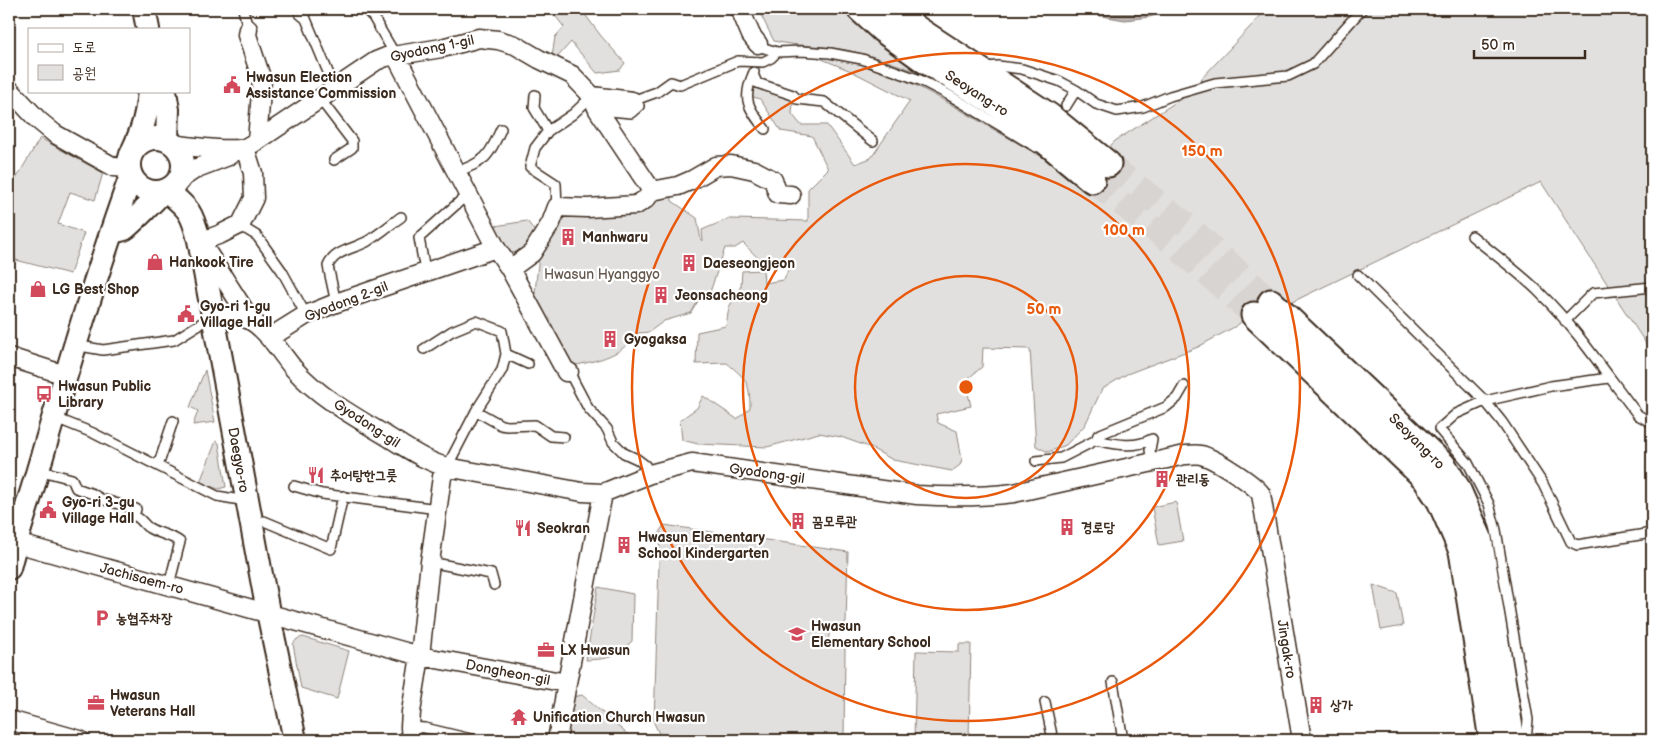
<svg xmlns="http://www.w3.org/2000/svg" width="1661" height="749" viewBox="0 0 1661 749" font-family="'Balsamiq Sans','Poor Story',sans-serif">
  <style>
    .green { fill: #e2e0de; stroke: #8e857e }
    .water { fill: #bcb6b3; stroke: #887e77 }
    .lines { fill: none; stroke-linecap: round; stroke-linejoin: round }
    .secondary-tunnel { stroke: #d8d4d2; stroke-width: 25; stroke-dasharray: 25 12; stroke-linecap: butt }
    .service-casing { stroke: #3b2a1e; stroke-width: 12 }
    .minor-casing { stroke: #3b2a1e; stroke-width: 21 }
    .tertiary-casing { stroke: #3b2a1e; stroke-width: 26 }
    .secondary-casing { stroke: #3b2a1e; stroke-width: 29 }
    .service { stroke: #fff; stroke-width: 9 }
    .minor { stroke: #fff; stroke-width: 18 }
    .tertiary { stroke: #fff; stroke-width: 22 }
    .secondary { stroke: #fff; stroke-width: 25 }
    .ring { fill: none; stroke: #e8590c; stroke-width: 2.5 }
    .labels { text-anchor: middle; stroke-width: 4.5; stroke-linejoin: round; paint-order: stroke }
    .street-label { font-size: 14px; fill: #3b2a1e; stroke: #fff }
    .poi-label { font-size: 14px; font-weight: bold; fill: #3b2a1e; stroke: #fff; text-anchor: start }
    .park-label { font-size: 14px; fill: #65584e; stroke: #fff }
    .centre { fill: #e8590c; stroke: #fff; stroke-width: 2.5 }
    .ring-label { font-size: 15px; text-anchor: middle; font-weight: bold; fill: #e8590c; stroke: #fff; stroke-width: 4.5; stroke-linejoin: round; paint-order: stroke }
  </style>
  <rect width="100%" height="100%" fill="#fff"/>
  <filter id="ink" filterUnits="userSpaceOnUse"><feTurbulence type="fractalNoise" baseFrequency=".02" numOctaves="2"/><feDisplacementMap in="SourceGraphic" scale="10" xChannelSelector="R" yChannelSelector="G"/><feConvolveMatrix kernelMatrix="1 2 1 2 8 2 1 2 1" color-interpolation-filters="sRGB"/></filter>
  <g filter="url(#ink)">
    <!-- green -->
    <path class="green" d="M550 9H581L601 36 625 63 620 70 597 73 571 42 555 60 552 57 555 37 564 27Z
      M758 9H842L846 14 941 81C910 69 879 57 846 50 822 45 798 47 774 41Z
      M1267 9H1652V353L1541 182 1290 303 1275 297 1236 326 1198 347 1127 374 1102 389 1085 425 1066 445 1048 452 1036 446 1030 349 983 348 982 367 965 381 971 406 936 414 938 423 957 431 962 459 960 465 952 471 893 460 869 447 841 437 819 433 767 447 698 444 682 440 680 420 697 408 703 396 737 419 750 408C750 382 746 379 727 363L696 364 697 332 726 326 729 307 741 286 742 271 763 270 764 283 784 280 788 270 781 259C759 263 758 258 743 243L735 248H725L709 295 702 294 691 313 664 321 649 332 630 334V342C613 359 592 361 569 367L535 306V292L539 255 560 212 672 194V201L697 218 701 240 703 241 702 230 728 219H733L808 221V189L828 169 812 136 781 131 760 99 750 96 753 84 789 97 793 102 792 114 801 125H827L855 164 871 158 910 101 851 71 812 55C878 58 938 97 993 129 1022 146 1051 162 1080 177L1115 141 1184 97Z
      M40 138 103 173 95 200 70 192 58 224 84 233 70 274 12 259 9 271V191Z
      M527 221 537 234 527 246 517 253 509 252 495 226Z
      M205 370 215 422 193 425 198 411 190 407Z
      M216 441 219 443 226 487 218 489 200 482Z
      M1176 502 1183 541 1159 545 1152 507Z
      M664 525 848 552 846 622 841 625H830L828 645H842L845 649 844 740H662L654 723 660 531Z
      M1373 585 1397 593 1403 626 1381 630Z
      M598 587 633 594 632 641C615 658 609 659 586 660Z
      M303 637 349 651 337 699 301 688 293 644 297 639Z
      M959 644H971L969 740H914L916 651 959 652Z
      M582 695 634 740H565L573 697Z"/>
    <!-- water -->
    <path class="water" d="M1061 9H1178L1149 17 1125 20Z"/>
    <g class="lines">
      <!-- secondary-tunnel -->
      <path class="secondary-tunnel" d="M1108 164 1188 226 1271 302
        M1092 180 1172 243 1254 315"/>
      <!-- service casing -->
      <g class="service-casing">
        <path id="service" d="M243 9 248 29
          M365 9 373 17 396 56
          M300 14 306 19 335 89
          M758 44 761 47 777 52 801 51 830 53 862 59 920 80 949 95 1036 147
          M985 67 998 66 1022 69 1059 81 1076 90 1096 104 1117 111 1143 107 1170 96 1215 83 1288 76 1313 64 1362 9
          M754 72C742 98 747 107 765 129
          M753 74 757 83 793 95 797 99 824 102 873 141
          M535 95 534 108 548 131 535 148 530 167 556 184 557 207
          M320 99 352 141V148L334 160
          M632 101 657 92 671 82 680 85 738 61 763 62 771 58 777 52
          M1066 106 1076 90
          M609 111 631 113 639 106 637 100
          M548 131 573 114 592 96
          M456 172C485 162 489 157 501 129
          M239 225 257 236 282 271 306 315
          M1472 236C1495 255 1519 272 1540 293 1577 329 1606 374 1638 415L1647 420 1652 421
          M425 271 419 238 468 194
          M1358 275 1485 401 1502 422 1543 484 1571 542 1577 545 1652 533
          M336 303 328 266C335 250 354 249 368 241 379 234 390 225 401 217
          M1565 321 1593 293 1652 287
          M74 345 103 350 174 340 211 317
          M424 349 452 331 476 321 502 331 506 354 502 370 476 411 447 467
          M506 354 528 364
          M569 372 588 408 607 429 613 442 624 453 637 459 645 465 650 474
          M476 411 501 425 507 426 535 425 551 436 564 437
          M53 417 93 433 217 496 246 501
          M1036 461 1061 458 1096 440
          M1152 462 1150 450 1152 439C1134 449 1115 444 1096 440L1098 435 1166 407 1177 398 1184 386
          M158 466 173 421
          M38 470 72 479 76 488 93 494 101 499 136 509 134 516C142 518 143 525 149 528 159 534 171 535 180 542L169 585
          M294 486 322 494 438 509
          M251 522 264 521 331 549 343 496
          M430 562 491 574 494 585
          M1113 682 1123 740
          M1045 702 1053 740
          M410 727 425 728 475 740
          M1526 740 1528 720 1496 530 1489 504 1468 463 1439 429 1456 414 1485 401 1551 386 1609 378"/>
      </g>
      <!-- minor casing -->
      <g class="minor-casing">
        <path id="minor" d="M740 9 751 35 758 44
          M248 29 247 35 262 80 257 141
          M396 56 496 248 510 269 566 372H569
          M9 89 38 120 55 134 114 167 128 168
          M592 96 598 110 652 191
          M173 144C193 147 225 152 245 148
          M179 180 197 168 226 157 236 151
          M202 241 221 234 241 224 254 198 253 173 245 148 257 141 376 61 386 57 442 48 479 38 498 40 515 45 539 59 572 75 592 96 632 101
          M204 245 207 252 243 308 249 319
          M510 269 532 253 551 223 557 207 587 208 636 205 646 199 652 191 678 186 692 180 716 166 731 165 754 170 773 180 778 194 791 195
          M213 316C224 316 237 314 247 319 264 325 282 355 294 369 321 399 359 419 393 440 410 450 427 462 447 467L582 492 603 493 650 474 692 463 917 495C949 497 981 497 1014 493L1185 455C1190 455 1196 454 1201 455 1214 458 1253 483 1261 494L1302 740
          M269 338 306 315 336 303 496 248
          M9 357 65 375
          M9 541 420 656 567 683 557 740
          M567 683 603 493
          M9 720 80 740
          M411 740 410 727 411 712 420 656 430 562 442 477 447 467"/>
      </g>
      <!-- tertiary casing -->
      <g class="tertiary-casing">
        <path id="tertiary" d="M144 9 148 29
          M165 91 168 110 167 140
          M129 165a27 27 0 1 1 54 0a27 27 0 1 1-54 0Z
          M133 150C143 129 147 114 149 91
          M167 191C189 209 192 212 199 240L268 612 295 740
          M112 232C116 231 121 230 124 229 130 225 158 197 162 192
          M9 568C17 535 29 502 38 470 67 371 96 273 131 176"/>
      </g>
      <!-- secondary casing -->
      <g class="secondary-casing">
        <path id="secondary" d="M860 9 883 30 923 59 997 104 1032 130 1092 180
          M891 9 917 29 1049 116 1108 164
          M1271 302 1443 465 1457 488 1479 538 1512 740
          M1254 315 1425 478 1440 501 1462 551 1492 740"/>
      </g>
      <!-- service -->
      <use href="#service" class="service"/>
      <!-- minor -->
      <use href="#minor" class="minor"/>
      <!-- tertiary -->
      <use href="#tertiary" class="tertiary"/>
      <!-- secondary -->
      <use href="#secondary" class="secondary"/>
    </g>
  </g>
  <!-- distance rings -->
  <g class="ring">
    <circle cx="966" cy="387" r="111"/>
    <circle cx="966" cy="387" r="223"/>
    <circle cx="966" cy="387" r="334"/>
  </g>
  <!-- icons -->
  <defs>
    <g id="civic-bare" transform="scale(1.35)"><path d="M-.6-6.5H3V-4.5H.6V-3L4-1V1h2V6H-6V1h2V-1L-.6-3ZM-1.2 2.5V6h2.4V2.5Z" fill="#d1495b" stroke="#fff" stroke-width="2.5" paint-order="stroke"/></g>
    <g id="building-bare" transform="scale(1.35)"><path d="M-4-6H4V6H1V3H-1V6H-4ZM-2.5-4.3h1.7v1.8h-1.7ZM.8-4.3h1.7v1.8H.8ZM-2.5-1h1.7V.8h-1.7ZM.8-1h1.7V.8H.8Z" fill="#d1495b" stroke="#fff" stroke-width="2.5" paint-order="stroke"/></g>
    <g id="shop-bare" transform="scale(1.35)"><path d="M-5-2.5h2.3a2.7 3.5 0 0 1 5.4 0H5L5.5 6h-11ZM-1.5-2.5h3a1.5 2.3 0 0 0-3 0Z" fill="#d1495b" stroke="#fff" stroke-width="2.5" paint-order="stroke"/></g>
    <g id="bus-bare" transform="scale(1.35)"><path d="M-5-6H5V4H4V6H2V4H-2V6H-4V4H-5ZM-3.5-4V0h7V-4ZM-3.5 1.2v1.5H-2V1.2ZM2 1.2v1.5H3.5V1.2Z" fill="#d1495b" stroke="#fff" stroke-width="2.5" paint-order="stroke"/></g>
    <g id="restaurant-bare" transform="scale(1.35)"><path d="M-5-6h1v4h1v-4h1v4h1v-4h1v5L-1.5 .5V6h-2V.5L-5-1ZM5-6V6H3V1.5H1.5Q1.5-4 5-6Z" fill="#d1495b" stroke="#fff" stroke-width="2.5" paint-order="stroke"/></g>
    <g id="parking-bare" transform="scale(1.35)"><path d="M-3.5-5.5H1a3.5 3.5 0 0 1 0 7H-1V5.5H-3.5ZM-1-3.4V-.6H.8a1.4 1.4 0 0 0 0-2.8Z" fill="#d1495b" stroke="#fff" stroke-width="2.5" paint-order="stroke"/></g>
    <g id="school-bare" transform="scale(1.35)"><path d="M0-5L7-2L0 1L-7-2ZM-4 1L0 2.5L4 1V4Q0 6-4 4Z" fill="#d1495b" stroke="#fff" stroke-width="2.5" paint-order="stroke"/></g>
    <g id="office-bare" transform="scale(1.35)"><path d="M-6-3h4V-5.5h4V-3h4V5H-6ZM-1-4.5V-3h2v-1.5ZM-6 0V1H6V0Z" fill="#d1495b" stroke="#fff" stroke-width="2.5" paint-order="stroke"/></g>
    <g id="temple-bare" transform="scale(1.35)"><path d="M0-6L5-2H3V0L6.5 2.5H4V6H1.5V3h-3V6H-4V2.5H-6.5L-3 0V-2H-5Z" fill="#d1495b" stroke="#fff" stroke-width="2.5" paint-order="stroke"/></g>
  </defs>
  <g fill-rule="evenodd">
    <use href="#civic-bare" x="232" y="85"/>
    <use href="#building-bare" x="568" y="237"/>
    <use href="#shop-bare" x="155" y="262"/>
    <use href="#building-bare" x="689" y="263"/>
    <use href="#shop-bare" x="38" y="289"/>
    <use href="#building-bare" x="661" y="295"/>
    <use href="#civic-bare" x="186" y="314"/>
    <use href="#building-bare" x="610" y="339"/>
    <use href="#bus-bare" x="44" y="394"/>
    <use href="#restaurant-bare" x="316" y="475"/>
    <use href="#building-bare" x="1162" y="479"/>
    <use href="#civic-bare" x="48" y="510"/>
    <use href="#building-bare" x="798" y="521"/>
    <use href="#building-bare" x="1067" y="527"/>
    <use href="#restaurant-bare" x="523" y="528"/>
    <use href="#building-bare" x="624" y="545"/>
    <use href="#parking-bare" x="102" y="618"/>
    <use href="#school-bare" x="797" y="634"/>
    <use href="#office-bare" x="546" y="650"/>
    <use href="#office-bare" x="96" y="703"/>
    <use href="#building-bare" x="1316" y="705"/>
    <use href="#temple-bare" x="519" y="717"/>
  </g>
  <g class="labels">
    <!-- street labels -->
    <g class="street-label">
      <text transform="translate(432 48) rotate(-12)" y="5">Gyodong 1-gil</text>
      <text transform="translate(977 93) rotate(33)" y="5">Seoyang-ro</text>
      <text transform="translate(346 301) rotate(-21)" y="5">Gyodong 2-gil</text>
      <text transform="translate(367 423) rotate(33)" y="5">Gyodong-gil</text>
      <text transform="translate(1417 441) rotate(45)" y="5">Seoyang-ro</text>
      <text transform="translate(239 460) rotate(80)" y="5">Daegyo-ro</text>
      <text transform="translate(767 473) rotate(8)" y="5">Gyodong-gil</text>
      <text transform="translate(142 578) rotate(15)" y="5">Jachisaem-ro</text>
      <text transform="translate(1287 649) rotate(81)" y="5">Jingak-ro</text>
      <text transform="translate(508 672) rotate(11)" y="5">Dongheon-gil</text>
    </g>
    <!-- poi labels -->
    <g class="poi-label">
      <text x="246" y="82">Hwasun Election<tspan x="246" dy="16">Assistance Commission</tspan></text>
      <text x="582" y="242">Manhwaru</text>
      <text x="169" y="267">Hankook Tire</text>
      <text x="703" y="268">Daeseongjeon</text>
      <text x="52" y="294">LG Best Shop</text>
      <text x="675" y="300">Jeonsacheong</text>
      <text x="200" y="311">Gyo-ri 1-gu<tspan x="200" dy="16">Village Hall</tspan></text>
      <text x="624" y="344">Gyogaksa</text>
      <text x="58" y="391">Hwasun Public<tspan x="58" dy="16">Library</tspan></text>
      <text x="330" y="480">추어탕한그릇</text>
      <text x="1176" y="484">관리동</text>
      <text x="62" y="507">Gyo-ri 3-gu<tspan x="62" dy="16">Village Hall</tspan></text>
      <text x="812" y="526">꿈모루관</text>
      <text x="1081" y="532">경로당</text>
      <text x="537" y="533">Seokran</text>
      <text x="638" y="542">Hwasun Elementary<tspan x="638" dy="16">School Kindergarten</tspan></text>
      <text x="116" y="623">농협주차장</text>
      <text x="811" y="631">Hwasun<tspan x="811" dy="16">Elementary School</tspan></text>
      <text x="560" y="655">LX Hwasun</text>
      <text x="110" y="700">Hwasun<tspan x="110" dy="16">Veterans Hall</tspan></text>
      <text x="1330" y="710">상가</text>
      <text x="533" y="722">Unification Church Hwasun</text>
    </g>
    <!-- park labels -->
    <g class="park-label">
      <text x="602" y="279">Hwasun Hyanggyo</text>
    </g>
  </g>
  <circle cx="966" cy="387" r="8" class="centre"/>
  <g class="ring-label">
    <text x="1202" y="156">150 m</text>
    <text x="1124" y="235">100 m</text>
    <text x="1044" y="314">50 m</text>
  </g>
  <!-- margin -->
  <rect width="1661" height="749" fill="none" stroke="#fff" stroke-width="30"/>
  <rect x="15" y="15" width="1631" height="719" fill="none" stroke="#3b2a1e" stroke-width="2" filter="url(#ink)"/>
  <!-- legend -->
  <rect x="28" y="28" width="162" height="65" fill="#ffffff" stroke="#b1aaa5"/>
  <rect x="38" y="44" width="25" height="8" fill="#ffffff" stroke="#b1aaa5"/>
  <text x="72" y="52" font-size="15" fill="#3b2a1e">도로</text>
  <rect x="38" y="65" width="25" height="15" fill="#e2e0de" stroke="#b1aaa5"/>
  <text x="72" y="78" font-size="15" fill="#3b2a1e">공원</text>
  <!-- scale -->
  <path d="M1474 50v8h111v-8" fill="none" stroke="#3b2a1e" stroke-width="2.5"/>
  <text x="1481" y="50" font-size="15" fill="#3b2a1e" stroke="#ffffff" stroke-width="4" paint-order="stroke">50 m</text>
</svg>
